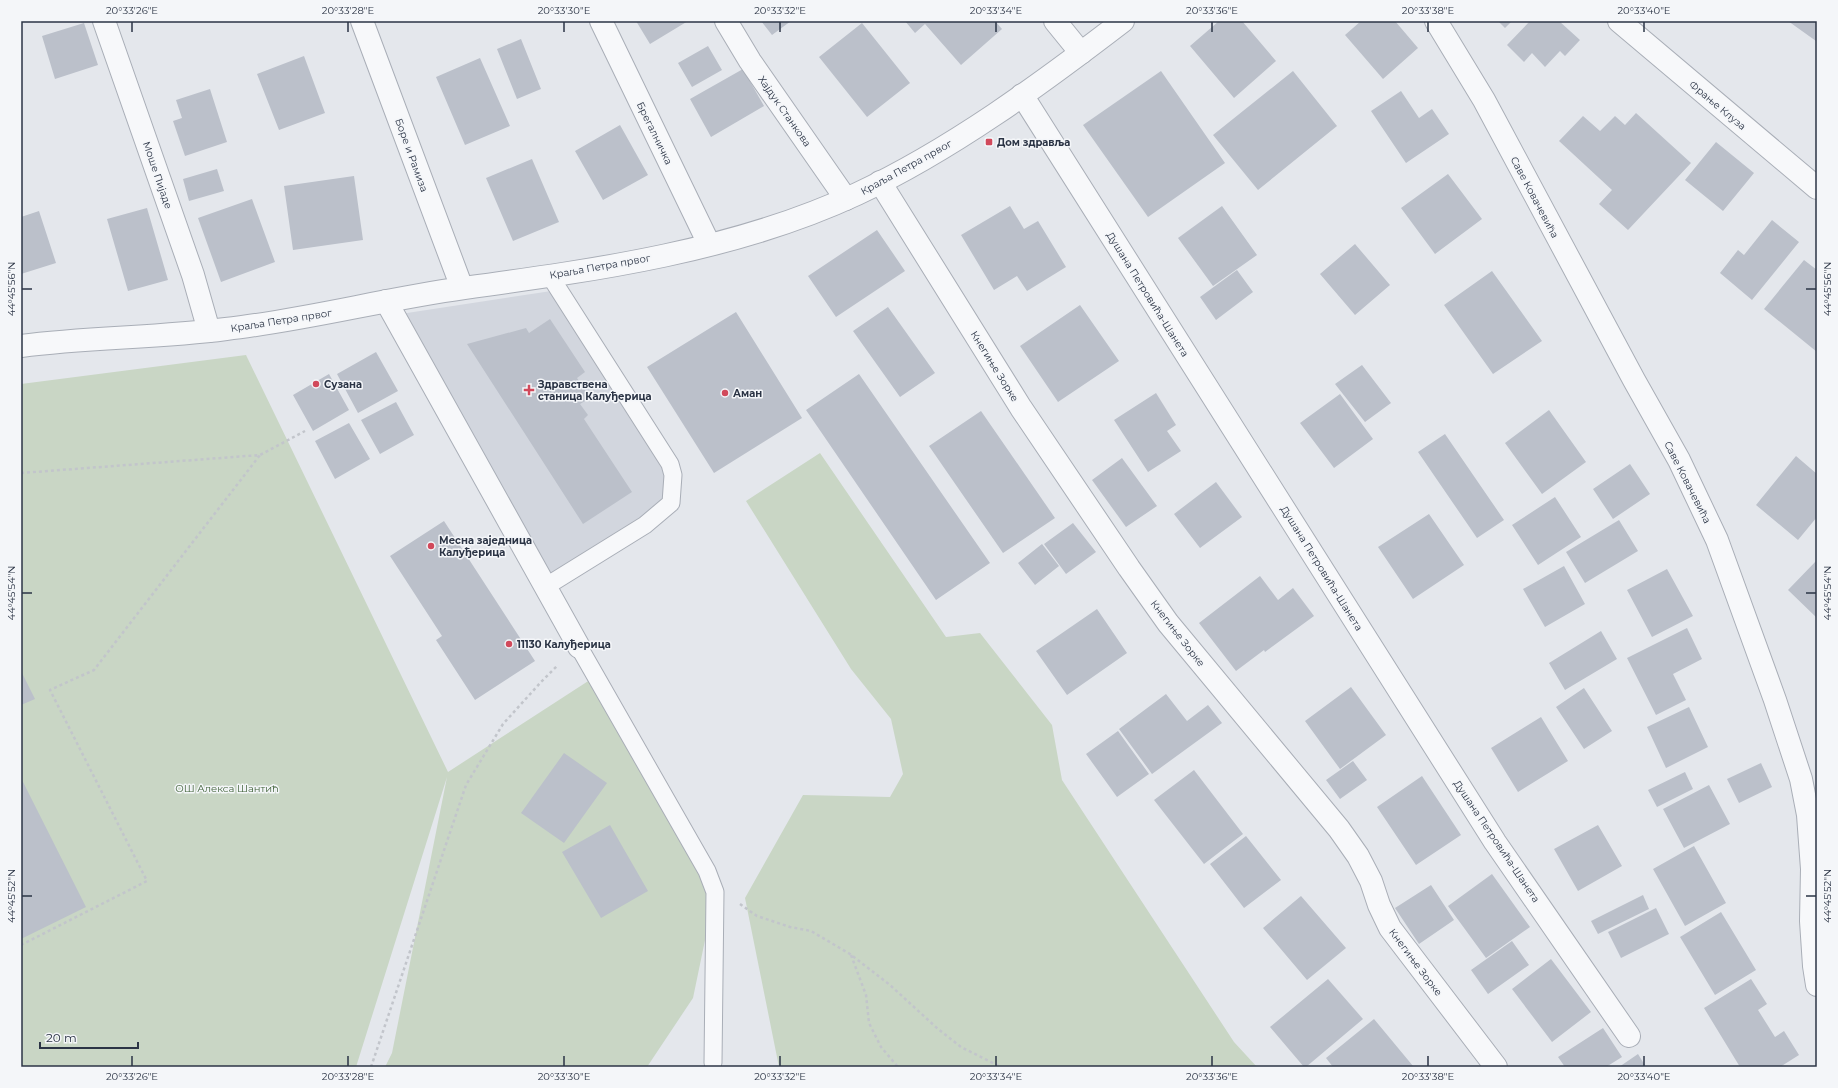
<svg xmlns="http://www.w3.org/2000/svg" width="1838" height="1088" viewBox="0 0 1838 1088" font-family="Montserrat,sans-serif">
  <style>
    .built { fill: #d2d6de }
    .green { fill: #c9d6c5 }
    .building { fill: #bbc0ca }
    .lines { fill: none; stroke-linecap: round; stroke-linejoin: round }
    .service-casing { stroke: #a9aeb7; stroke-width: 19 }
    .minor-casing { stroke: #a9aeb7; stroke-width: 24 }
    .tertiary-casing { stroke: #a9aeb7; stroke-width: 24 }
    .path { stroke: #c2c5cb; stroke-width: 2.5; stroke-dasharray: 3 3; stroke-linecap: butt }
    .service { stroke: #f7f8fa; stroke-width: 17 }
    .minor { stroke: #f7f8fa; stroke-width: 22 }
    .tertiary { stroke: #f7f8fa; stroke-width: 22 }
    .ticks { fill: none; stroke: #2b3445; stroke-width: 1.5 }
    .poi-dot { fill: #d1495b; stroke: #f4f6f9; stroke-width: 1.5 }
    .labels { text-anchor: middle; stroke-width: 3; stroke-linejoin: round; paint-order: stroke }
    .street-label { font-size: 10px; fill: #2b3445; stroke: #f4f6f9 }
    .poi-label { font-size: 10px; font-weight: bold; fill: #2b3445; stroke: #f4f6f9; text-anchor: start }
    .park-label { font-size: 10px; fill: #3f6138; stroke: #f4f6f9 }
    .neatline { fill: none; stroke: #2b3445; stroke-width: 1.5 }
    .ticks-label { font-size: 10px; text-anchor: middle; fill: #2b3445 }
  </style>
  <rect width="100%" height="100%" fill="#e4e7ec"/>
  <!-- built -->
  <path class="built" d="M558 290 670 464 671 503 545 587 394 315Z"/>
  <!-- green -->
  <path class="green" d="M246 355 448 772 596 676 715 892 693 998 647 1067H385L392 1053 447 777 356 1067H21V384Z
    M820 453 946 637 980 633 1052 725 1062 780 1234 1042 1257 1067H779L745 898 803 795 890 797 903 774 891 719 851 669 746 501Z"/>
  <!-- building -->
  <path class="building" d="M636 21H688L650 44Z
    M761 21H791L772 35Z
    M905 21H995L1002 29 961 65 925 24 915 33Z
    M1219 21H1242L1276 61 1234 98 1190 46Z
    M1361 21H1395L1418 48 1383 79 1345 35Z
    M1498 21H1512L1505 28Z
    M1530 21H1559L1580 40 1565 56 1560 51 1545 67 1532 53 1524 62 1507 45Z
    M1788 21H1817V40L1816 41Z
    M84 23 98 65 55 79 42 36Z
    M862 23 910 83 867 117 819 57Z
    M521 39 541 89 517 99 497 49Z
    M708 46 722 70 692 87 678 63Z
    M304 56 325 113 279 130 257 74Z
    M480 58 510 126 465 145 436 77Z
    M743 69 764 106 711 137 690 99Z
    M1161 71 1225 163 1148 217 1083 125Z
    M1293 71 1337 126 1258 190 1213 135Z
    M210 89 227 142 185 156 173 121 182 118 176 100Z
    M1401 91 1419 118 1432 109 1449 134 1406 163 1371 111Z
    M1636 113 1691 163 1628 230 1599 204 1612 190 1559 141 1583 116 1600 131 1615 116 1625 125Z
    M620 125 648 175 603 200 575 151Z
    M1716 142 1754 173 1723 211 1685 180Z
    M532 159 559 222 513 241 486 178Z
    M217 169 224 191 189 201 183 179Z
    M1448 174 1482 219 1435 254 1401 208Z
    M354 176 363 240 293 250 284 186Z
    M252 199 275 262 221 282 198 218Z
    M1010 206 1024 229 1038 221 1066 267 1027 291 1017 276 994 290 961 235Z
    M1222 206 1257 255 1213 286 1178 238Z
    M147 208 168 280 128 291 107 219Z
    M39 211 56 263 21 274V217Z
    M1772 220 1799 242 1752 300 1720 273 1738 250 1744 255Z
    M877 230 905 271 836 317 808 276Z
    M1355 244 1390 285 1355 315 1320 274Z
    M1804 260 1817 270V352L1764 309Z
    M1237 270 1253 292 1216 320 1200 297Z
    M1492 271 1542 341 1493 374 1444 305Z
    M1080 305 1119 361 1058 402 1020 346Z
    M888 307 935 373 900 397 853 331Z
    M736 312 802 418 714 473 647 367Z
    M550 319 585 372 577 378 590 398 580 404 588 415 584 419 632 492 583 524 467 344 526 328 529 333Z
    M376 352 398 391 358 413 337 374Z
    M1362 365 1391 403 1365 422 1335 384Z
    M329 374 349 410 313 431 293 395Z
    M859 374 990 563 936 600 806 410Z
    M1156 393 1176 425 1167 431 1181 451 1148 472 1114 420Z
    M1340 394 1373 439 1334 468 1300 423Z
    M396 402 414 435 380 454 361 420Z
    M1549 410 1586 462 1542 494 1505 443Z
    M981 411 1055 518 1003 553 929 446Z
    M349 423 370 459 335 479 315 441Z
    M1445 434 1504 520 1477 538 1418 452Z
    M1796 456 1817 474V517L1798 540 1756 505Z
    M1122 458 1157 506 1126 527 1092 480Z
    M1630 464 1650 494 1613 519 1593 489Z
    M1216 482 1242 517 1200 548 1174 514Z
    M1555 497 1581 537 1538 565 1512 525Z
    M1429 514 1464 565 1413 599 1378 547Z
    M1619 520 1638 551 1585 583 1566 552Z
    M444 521 535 661 475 700 436 640 442 636 390 556Z
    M1073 523 1096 552 1066 574 1044 544Z
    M1042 544 1059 566 1035 585 1018 563Z
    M1817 560V618L1788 590Z
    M1564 566 1585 604 1545 627 1523 589Z
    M1667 569 1693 616 1652 637 1627 590Z
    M1260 576 1278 600 1293 588 1314 616 1265 652 1264 650 1236 671 1199 623Z
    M1097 609 1127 653 1067 695 1036 651Z
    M1687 628 1702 659 1673 674 1686 700 1656 715 1627 658Z
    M1601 631 1617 659 1565 690 1549 663Z
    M21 671 35 699 21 705Z
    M1351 687 1386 735 1340 769 1305 721Z
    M1584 688 1612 731 1584 749 1556 707Z
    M1166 694 1187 721 1208 705 1222 723 1152 774 1119 729Z
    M1689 707 1708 747 1666 768 1647 727Z
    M1541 717 1568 761 1518 792 1491 748Z
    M1118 731 1149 774 1117 797 1086 754Z
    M564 753 607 783 564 843 521 813Z
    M1353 761 1367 780 1340 799 1326 780Z
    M1761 763 1772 787 1739 803 1727 779Z
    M1194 770 1243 834 1204 864 1154 800Z
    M1685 772 1693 789 1657 807 1648 790Z
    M1422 776 1461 835 1416 865 1377 807Z
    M21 778 86 907 21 939Z
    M1709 785 1730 824 1684 848 1663 809Z
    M610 825 648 891 601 918 562 852Z
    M1598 825 1622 866 1578 891 1554 849Z
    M1246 836 1281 880 1244 908 1210 864Z
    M1694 846 1726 903 1685 926 1653 869Z
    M1492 874 1530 927 1486 958 1448 906Z
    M1431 885 1454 920 1419 944 1395 908Z
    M1643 895 1649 909 1598 934 1591 921Z
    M1301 896 1346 948 1307 980 1263 928Z
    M1656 908 1669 934 1621 958 1608 932Z
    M1721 912 1756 970 1715 995 1680 937Z
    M1512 941 1529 965 1488 994 1471 970Z
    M1551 959 1591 1012 1552 1042 1512 989Z
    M1328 979 1363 1019 1306 1067H1304L1270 1027Z
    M1751 979 1767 1004 1758 1010 1775 1037 1784 1031 1799 1055 1780 1067H1740L1704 1008Z
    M1374 1019 1413 1066 1333 1067 1326 1058Z
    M1603 1028 1622 1057 1606 1067H1565L1558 1057Z
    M1638 1054 1646 1067H1619Z"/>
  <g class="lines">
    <!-- service casing -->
    <g class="service-casing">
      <path id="service" d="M545 587 645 525 671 503 673 475 670 464 550 276
        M579 647 707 871 715 892 713 1063"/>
    </g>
    <!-- minor casing -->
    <g class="minor-casing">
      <path id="minor" d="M104 21 193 275 209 331
        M362 21 462 288
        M601 21 709 244
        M726 21 750 61 846 199
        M1055 21 1081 53
        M1619 21 1817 188
        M1022 95 1495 842 1629 1036
        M880 182 1021 408 1129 568 1168 623 1339 829 1358 856 1371 881 1379 905 1390 928 1496 1067
        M386 301 579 647"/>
    </g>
    <!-- tertiary casing -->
    <g class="tertiary-casing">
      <path id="tertiary" d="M1436 21 1484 100 1634 380 1679 460 1717 540 1775 700 1801 779 1808 815 1812 869 1811 921 1814 966 1817 985
        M21 346C89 337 158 338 226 329 306 320 384 299 464 288 596 270 735 251 857 194 951 150 1041 84 1123 21"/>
    </g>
    <!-- path -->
    <path class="path" d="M21 473 260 455 305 431
      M740 904 757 916 790 927 811 931 850 954 890 985 938 1029 961 1047 1001 1067
      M21 945 147 881 50 690 94 670 260 455
      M851 955 866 995 869 1023 881 1047 898 1067
      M371 1067 466 785 503 724 541 682 558 665"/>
    <!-- service -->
    <use href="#service" class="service"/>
    <!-- minor -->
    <use href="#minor" class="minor"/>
    <!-- tertiary -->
    <use href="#tertiary" class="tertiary"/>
  </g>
  <!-- ticks -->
  <path class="ticks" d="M132 22V32M348 22V32M564 22V32M780 22V32M996 22V32M1212 22V32M1428 22V32M1644 22V32M22 289H32M1806 289H1816M22 593H32M1806 593H1816M22 896H32M1806 896H1816M132 1056V1066M348 1056V1066M564 1056V1066M780 1056V1066M996 1056V1066M1212 1056V1066M1428 1056V1066M1644 1056V1066"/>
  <!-- markers -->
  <g class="poi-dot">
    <rect x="985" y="138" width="8" height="8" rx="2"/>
    <circle cx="316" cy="384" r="4"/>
    <path d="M527 384h4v4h4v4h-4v4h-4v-4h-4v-4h4z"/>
    <circle cx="725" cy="393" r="4"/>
    <circle cx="431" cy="546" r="4"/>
    <circle cx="509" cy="644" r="4"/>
  </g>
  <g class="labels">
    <!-- street labels -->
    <g class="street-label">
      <text transform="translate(1718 105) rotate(40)" y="4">Фрање Клуза</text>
      <text transform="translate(785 111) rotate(55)" y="4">Хајдук Станкова</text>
      <text transform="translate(655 133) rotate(64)" y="4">Брегалничка</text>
      <text transform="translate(412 155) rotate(70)" y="4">Боре и Рамиза</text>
      <text transform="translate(906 167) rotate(-29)" y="4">Краља Петра првог</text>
      <text transform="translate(158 175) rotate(71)" y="4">Моше Пијаде</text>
      <text transform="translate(1535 197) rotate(62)" y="4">Саве Ковачевића</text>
      <text transform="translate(600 266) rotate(-10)" y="4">Краља Петра првог</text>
      <text transform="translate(1148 294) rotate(58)" y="4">Душана Петровића-Шанета</text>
      <text transform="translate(281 320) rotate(-9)" y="4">Краља Петра првог</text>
      <text transform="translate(995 366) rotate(58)" y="4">Кнегиње Зорке</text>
      <text transform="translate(1688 482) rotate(63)" y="4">Саве Ковачевића</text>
      <text transform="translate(1322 568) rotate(58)" y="4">Душана Петровића-Шанета</text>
      <text transform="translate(1178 633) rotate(52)" y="4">Кнегиње Зорке</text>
      <text transform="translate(1497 841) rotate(56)" y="4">Душана Петровића-Шанета</text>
      <text transform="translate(1416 962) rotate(53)" y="4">Кнегиње Зорке</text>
    </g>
    <!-- poi labels -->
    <g class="poi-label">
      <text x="997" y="146">Дом здравља</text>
      <text x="324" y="388">Сузана</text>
      <text x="538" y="388">Здравствена<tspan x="538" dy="12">станица Калуђерица</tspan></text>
      <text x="733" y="397">Аман</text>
      <text x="439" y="544">Месна заједница<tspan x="439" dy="12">Калуђерица</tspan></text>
      <text x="517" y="648">11130 Калуђерица</text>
    </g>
    <!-- park labels -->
    <g class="park-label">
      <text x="227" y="792">ОШ Алекса Шантић</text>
    </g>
  </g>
  <!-- border -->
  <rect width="1838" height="1088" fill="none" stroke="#f4f6f9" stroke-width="44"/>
  <!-- scale -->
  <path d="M40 1042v6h98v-6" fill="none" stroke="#2b3445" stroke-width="2"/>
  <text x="46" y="1042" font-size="12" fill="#2b3445" stroke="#f4f6f9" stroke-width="3" paint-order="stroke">20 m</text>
  <rect x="22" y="22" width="1794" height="1044" class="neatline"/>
  <g class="ticks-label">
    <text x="132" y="14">20°33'26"E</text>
    <text x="348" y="14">20°33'28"E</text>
    <text x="564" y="14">20°33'30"E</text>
    <text x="780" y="14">20°33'32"E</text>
    <text x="996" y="14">20°33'34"E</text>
    <text x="1212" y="14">20°33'36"E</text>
    <text x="1428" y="14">20°33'38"E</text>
    <text x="1644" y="14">20°33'40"E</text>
    <text transform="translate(11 289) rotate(-90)" y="4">44°45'56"N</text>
    <text transform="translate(1827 289) rotate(-90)" y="4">44°45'56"N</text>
    <text transform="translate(11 593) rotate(-90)" y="4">44°45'54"N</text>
    <text transform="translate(1827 593) rotate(-90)" y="4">44°45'54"N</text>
    <text transform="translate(11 896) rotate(-90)" y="4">44°45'52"N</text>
    <text transform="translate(1827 896) rotate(-90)" y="4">44°45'52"N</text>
    <text x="132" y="1080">20°33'26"E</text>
    <text x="348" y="1080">20°33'28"E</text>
    <text x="564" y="1080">20°33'30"E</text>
    <text x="780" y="1080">20°33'32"E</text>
    <text x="996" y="1080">20°33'34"E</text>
    <text x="1212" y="1080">20°33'36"E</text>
    <text x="1428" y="1080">20°33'38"E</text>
    <text x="1644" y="1080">20°33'40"E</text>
  </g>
</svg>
